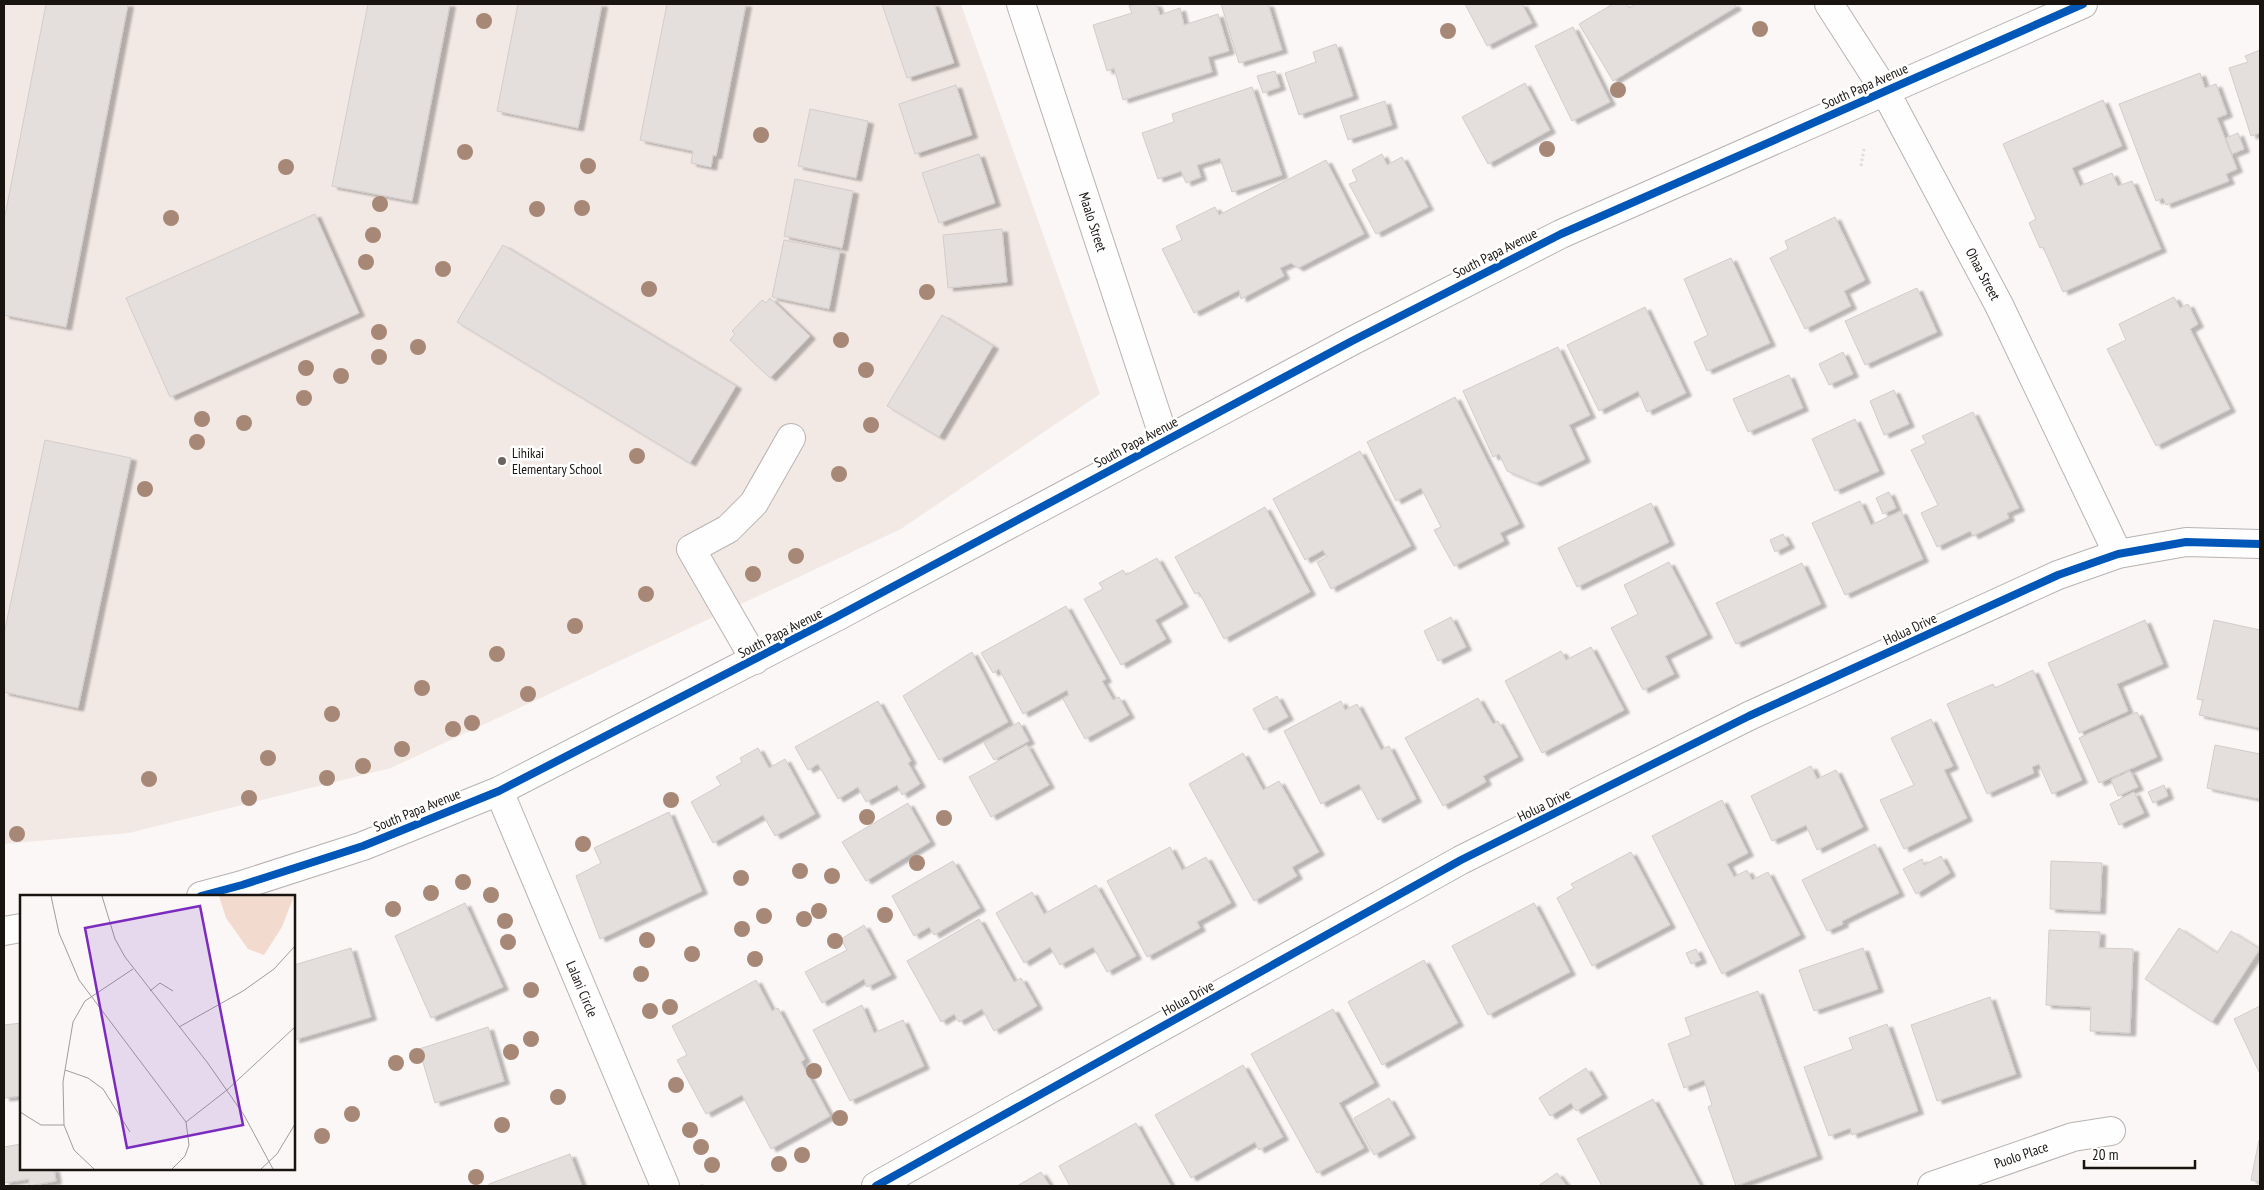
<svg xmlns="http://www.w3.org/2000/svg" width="2264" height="1190" viewBox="0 0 2264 1190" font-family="'PT Sans Narrow',sans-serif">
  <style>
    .built { fill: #f3e9e4 }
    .building { fill: #e4dedc; stroke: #d2cdcb; filter: url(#shadow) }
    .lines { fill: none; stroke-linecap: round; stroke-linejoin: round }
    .minor-casing { stroke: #b8b3b1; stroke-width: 30 }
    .path { stroke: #dfdedc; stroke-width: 3; stroke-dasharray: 2.5 2.5; stroke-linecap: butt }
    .minor { stroke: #fefefe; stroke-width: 28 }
    .cycleway-casing { stroke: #fff; stroke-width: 11 }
    .cycleway { stroke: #0057b8; stroke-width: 8 }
    .tree { fill: #a78775 }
    .poi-dot { fill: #696361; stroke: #fff; stroke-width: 2 }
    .labels { text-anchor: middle; stroke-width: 5; stroke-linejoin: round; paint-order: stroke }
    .street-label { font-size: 14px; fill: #1a1411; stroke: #fff }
    .poi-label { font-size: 14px; fill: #1a1411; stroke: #fff; text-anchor: start }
    .inset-road { fill: none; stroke: #a19c9a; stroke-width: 1 }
    .view { fill: #7b2cbf; fill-opacity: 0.15; stroke: #7b2cbf; stroke-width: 2.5 }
    .inset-edge { fill: none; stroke: #1a1411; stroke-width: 2.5 }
  </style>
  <defs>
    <filter id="shadow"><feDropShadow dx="5.5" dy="3" stdDeviation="1" flood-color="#0004"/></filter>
  </defs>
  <rect width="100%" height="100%" fill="#fbf7f6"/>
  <!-- built -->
  <path class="built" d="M4 4H961L1100 394 901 529 391 768 129 833 4 844Z"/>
  <!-- building -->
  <path class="building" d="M46 4H128L66 327 4 315V221Z
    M368 4H450L412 201 332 186Z
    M518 4H602L578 128 497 111Z
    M667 4H746L716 156 713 155 711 167 691 163 693 151 640 140Z
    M882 4H934L954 63 907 78Z
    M1138 4H1156L1160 15 1180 8 1184 25 1218 14 1229 51 1208 57 1212 72 1123 100 1114 68 1107 71 1093 25 1132 13 1129 6Z
    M1221 4H1268L1282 50 1239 63Z
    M1465 4H1522L1532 23 1487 46Z
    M1613 4H1626L1629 8 1636 4H1734L1736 7 1613 81 1579 24Z
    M1573 27 1610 102 1572 121 1535 46Z
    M1336 44 1353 96 1299 115 1285 73 1316 62 1313 52Z
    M2260 50V133L2251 136 2229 68 2248 62 2245 56Z
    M1275 71 1280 87 1263 93 1257 76Z
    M2200 73 2205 88 2216 84 2227 114 2217 118 2237 169 2226 174 2229 181 2166 205 2163 198 2156 201 2119 104Z
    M1525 83 1550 130 1488 164 1462 117Z
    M956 85 972 135 915 154 899 104Z
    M1252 87 1282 175 1232 192 1220 158 1197 165 1201 177 1186 183 1181 171 1158 179 1142 133 1174 122 1172 114Z
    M2103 100 2122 146 2072 168 2080 186 2112 173 2118 186 2132 181 2161 249 2063 292 2043 247 2040 248 2029 223 2036 219 2003 144Z
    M1385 101 1392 125 1348 140 1340 116Z
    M810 109 868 121 856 178 798 166Z
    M2238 133 2244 149 2232 154 2226 138Z
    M979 154 995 203 939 223 922 173Z
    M1382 154 1387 165 1402 157 1428 207 1376 234 1349 184 1357 181 1352 170Z
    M1326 160 1364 234 1298 268 1291 263 1280 268 1284 276 1241 299 1239 290 1194 313 1162 249 1182 240 1176 226 1215 207 1219 215Z
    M795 179 853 191 842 248 784 236Z
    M315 214 359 313 170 397 126 298Z
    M1835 217 1865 280 1844 291 1851 306 1805 329 1770 258 1788 249 1785 241Z
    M1002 229 1007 282 948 288 943 235Z
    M784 240 840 251 829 309 772 297Z
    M503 245 736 386 690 463 457 322Z
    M1731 258 1770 343 1707 371 1694 342 1708 335 1684 279Z
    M1917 288 1937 332 1865 365 1845 321Z
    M2174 297 2180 308 2188 304 2198 324 2190 329 2230 409 2156 446 2107 349 2126 340 2119 324Z
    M770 298 810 336 770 378 730 340 735 334 732 331 762 300 766 303Z
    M1645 307 1686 393 1647 412 1638 391 1599 411 1567 345Z
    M942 315 993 346 939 437 887 406Z
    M1558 347 1590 415 1569 425 1585 459 1536 483 1507 471 1499 454 1493 457 1463 391Z
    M1843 352 1853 374 1829 385 1819 364Z
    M1789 375 1803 408 1748 432 1733 399Z
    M1894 390 1909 424 1884 435 1870 401Z
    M1455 397 1519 524 1500 533 1504 541 1454 566 1434 530 1441 527 1421 488 1396 501 1367 442Z
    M1973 412 2019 508 2007 513 2009 518 1973 536 1970 531 1937 547 1921 513 1938 505 1911 450 1926 443 1922 436Z
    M1855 419 1879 471 1835 491 1812 439Z
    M45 440 131 458 78 708 4 692V634Z
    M1360 451 1411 546 1331 589 1317 562 1327 557 1323 550 1305 560 1273 499Z
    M1889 492 1896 508 1883 514 1876 498Z
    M1860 501 1871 525 1901 511 1923 559 1845 595 1812 523Z
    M1651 503 1669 542 1577 587 1558 548Z
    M1265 507 1310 592 1224 639 1199 592 1195 594 1175 557Z
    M1783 534 1789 545 1775 552 1770 540Z
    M1157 558 1183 604 1155 620 1166 639 1121 665 1084 599 1103 589 1099 583 1123 570 1126 575Z
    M1669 562 1707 635 1665 656 1674 674 1643 690 1611 628 1638 614 1624 585Z
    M1802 563 1821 604 1736 644 1716 603Z
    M1066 606 1106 679 1102 681 1113 700 1119 697 1129 715 1085 739 1063 699 1069 695 1067 690 1023 714 999 669 993 673 981 653Z
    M1451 617 1466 647 1438 661 1424 631Z
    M2145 620 2163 664 2117 684 2128 711 2079 733 2048 663Z
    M2214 620 2260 630V728L2199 715 2203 700 2197 699Z
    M1591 647 1624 710 1542 753 1505 681 1561 651 1566 660Z
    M972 652 1008 722 939 760 903 696Z
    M2033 670 2082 780 2052 794 2039 764 2032 767 2034 773 1987 794 1947 704 1993 684 1995 688Z
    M1277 696 1288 717 1264 730 1253 709Z
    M1478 698 1493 724 1498 721 1518 757 1483 776 1486 782 1443 806 1405 738Z
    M878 701 911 761 908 763 920 784 902 795 897 785 866 802 858 787 838 799 818 764 808 770 795 747Z
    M1341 701 1345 710 1357 704 1381 750 1389 746 1416 799 1378 820 1359 784 1321 804 1284 731Z
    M2137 712 2157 757 2099 783 2079 738Z
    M1931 719 1953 766 1944 770 1967 818 1904 849 1880 800 1914 785 1891 738Z
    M1019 722 1029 741 994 760 984 743Z
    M1027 745 1049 785 991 817 969 777Z
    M2215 745 2260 754V799L2207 788Z
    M758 748 769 768 785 759 815 814 775 836 763 815 713 843 691 802 721 785 716 777 742 762 740 758Z
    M1243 753 1263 790 1279 781 1319 852 1292 867 1297 876 1254 901 1189 784Z
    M1811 766 1817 779 1836 770 1863 827 1817 850 1806 825 1772 841 1751 796Z
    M2130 771 2138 787 2118 796 2111 780Z
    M2164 785 2168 796 2153 803 2148 792Z
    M2134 792 2144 813 2119 825 2110 804Z
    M1722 800 1748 853 1727 864 1734 877 1747 870 1752 880 1768 872 1800 935 1722 974 1652 836Z
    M908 803 930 842 866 881 842 842Z
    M669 812 702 891 600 939 576 876 601 863 594 848Z
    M1875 844 1899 893 1842 921 1843 924 1827 931 1802 880Z
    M1170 847 1182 870 1206 857 1231 903 1197 922 1200 928 1147 957 1107 881Z
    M1631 852 1670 925 1592 966 1557 898 1574 888 1571 884Z
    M1941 856 1950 873 1916 894 1903 869 1922 859 1924 865Z
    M953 861 980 908 934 935 929 927 914 936 892 896Z
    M2051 861 2102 863 2100 911 2050 909Z
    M1096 885 1136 956 1107 972 1093 947 1060 965 1050 947 1024 963 996 913 1032 892 1044 914Z
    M465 903 503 987 431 1018 395 936Z
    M1534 903 1570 972 1488 1015 1452 946Z
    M979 919 1014 982 1021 978 1037 1006 994 1031 982 1009 959 1022 954 1014 941 1022 907 961Z
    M864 925 891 975 867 987 864 979 822 1003 805 972 847 950 841 939Z
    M2179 928 2217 953 2231 931 2260 949 2212 1022 2145 979Z
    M2049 930 2100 932 2099 948 2133 949 2130 1033 2090 1031 2091 1007 2046 1005Z
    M351 948 371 1017 294 1040V965Z
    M1863 948 1878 989 1814 1011 1799 970Z
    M1696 949 1701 960 1691 964 1686 953Z
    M1424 960 1458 1023 1382 1065 1348 1002Z
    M756 980 772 1011 778 1008 805 1059 801 1062 830 1116 771 1149 742 1095 706 1114 677 1060 687 1055 672 1026Z
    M1758 991 1817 1156 1736 1186 1708 1107 1712 1105 1704 1080 1684 1088 1668 1044 1691 1035 1685 1018Z
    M1990 997 2016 1074 1937 1101 1911 1025Z
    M862 1005 874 1033 903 1020 924 1066 850 1101 813 1030Z
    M2260 1006V1074L2234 1019Z
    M1333 1009 1374 1083 1339 1103 1364 1148 1317 1173 1251 1054Z
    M21 1023V1096L4 1098V1025Z
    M1887 1024 1918 1111 1852 1135 1850 1128 1829 1136 1804 1067 1853 1049 1849 1038Z
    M488 1027 504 1081 435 1103 419 1049Z
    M1243 1065 1283 1137 1259 1150 1255 1142 1191 1178 1155 1115Z
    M1586 1068 1602 1095 1576 1111 1571 1103 1550 1116 1539 1098Z
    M1389 1098 1410 1135 1374 1155 1354 1118Z
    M1653 1099 1700 1186H1602L1577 1139Z
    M1136 1123 1171 1186H1070L1059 1166Z
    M2259 1140 2260 1141V1182L2251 1180Z
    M21 1144V1169H54L56 1181 29 1186V1179L4 1183V1147Z
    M570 1154 582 1186H490L489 1184Z
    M1041 1172 1050 1186H1017Z
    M1557 1173 1567 1186H1538Z"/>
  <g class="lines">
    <!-- minor casing -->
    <g class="minor-casing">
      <path id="minor" d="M1021 4 1165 441
        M1829 4 1885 91 1999 305 2118 554
        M755 660 691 549 728 529 754 503 791 438
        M499 791 665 1186
        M201 896 242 885 363 846 499 791 838 616 1352 341 1561 234 2083 4
        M4 931 21 928
        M876 1186 1461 860 1749 716 2058 575 2118 554 2186 542 2260 544
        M1932 1186 2073 1137 2111 1131"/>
    </g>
    <!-- path -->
    <path class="path" d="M1861 166 1864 149
      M702 1184V1186"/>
    <!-- minor -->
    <use href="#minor" class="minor"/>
    <!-- cycleway casing -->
    <g class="cycleway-casing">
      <path id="cycleway" d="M201 896 242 885 363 846 499 791 838 616 1352 341 1561 234 2083 4
        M876 1186 1461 860 1749 716 2058 575 2118 554 2186 542 2260 544"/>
    </g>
    <!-- cycleway -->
    <use href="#cycleway" class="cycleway"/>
  </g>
  <!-- trees -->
  <g class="tree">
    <circle cx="484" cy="21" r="8"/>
    <circle cx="1760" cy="29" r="8"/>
    <circle cx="1448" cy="31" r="8"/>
    <circle cx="1618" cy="90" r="8"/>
    <circle cx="761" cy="135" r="8"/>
    <circle cx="1547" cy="149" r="8"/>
    <circle cx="465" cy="152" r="8"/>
    <circle cx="588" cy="166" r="8"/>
    <circle cx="286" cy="167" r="8"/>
    <circle cx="380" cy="204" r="8"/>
    <circle cx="582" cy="208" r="8"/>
    <circle cx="537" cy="209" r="8"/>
    <circle cx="171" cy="218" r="8"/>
    <circle cx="373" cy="235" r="8"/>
    <circle cx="366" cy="262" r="8"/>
    <circle cx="443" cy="269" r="8"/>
    <circle cx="649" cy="289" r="8"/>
    <circle cx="927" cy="292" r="8"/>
    <circle cx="379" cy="332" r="8"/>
    <circle cx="841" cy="340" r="8"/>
    <circle cx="418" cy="347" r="8"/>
    <circle cx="379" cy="357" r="8"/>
    <circle cx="306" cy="368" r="8"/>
    <circle cx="866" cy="370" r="8"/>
    <circle cx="341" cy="376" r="8"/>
    <circle cx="304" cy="398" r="8"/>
    <circle cx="202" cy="419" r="8"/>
    <circle cx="244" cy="423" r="8"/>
    <circle cx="871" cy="425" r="8"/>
    <circle cx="197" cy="442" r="8"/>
    <circle cx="637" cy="456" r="8"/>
    <circle cx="839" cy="474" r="8"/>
    <circle cx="145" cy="489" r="8"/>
    <circle cx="796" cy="556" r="8"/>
    <circle cx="753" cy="574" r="8"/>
    <circle cx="646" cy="594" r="8"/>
    <circle cx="575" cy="626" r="8"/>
    <circle cx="497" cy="654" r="8"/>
    <circle cx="422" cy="688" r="8"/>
    <circle cx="528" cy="694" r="8"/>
    <circle cx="332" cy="714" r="8"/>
    <circle cx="472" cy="723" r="8"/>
    <circle cx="453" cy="729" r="8"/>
    <circle cx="402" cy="749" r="8"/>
    <circle cx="268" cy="758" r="8"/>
    <circle cx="363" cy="766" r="8"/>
    <circle cx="327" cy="778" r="8"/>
    <circle cx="149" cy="779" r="8"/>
    <circle cx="249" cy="798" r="8"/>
    <circle cx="671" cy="800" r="8"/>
    <circle cx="867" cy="817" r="8"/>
    <circle cx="944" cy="818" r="8"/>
    <circle cx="17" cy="834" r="8"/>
    <circle cx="583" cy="844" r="8"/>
    <circle cx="917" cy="863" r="8"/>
    <circle cx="800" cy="871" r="8"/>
    <circle cx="832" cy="876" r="8"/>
    <circle cx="741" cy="878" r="8"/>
    <circle cx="463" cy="882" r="8"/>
    <circle cx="431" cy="893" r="8"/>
    <circle cx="491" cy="895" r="8"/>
    <circle cx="393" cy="909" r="8"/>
    <circle cx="819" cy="911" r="8"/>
    <circle cx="885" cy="915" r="8"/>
    <circle cx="764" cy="916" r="8"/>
    <circle cx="804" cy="919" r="8"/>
    <circle cx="505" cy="921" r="8"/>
    <circle cx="742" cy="929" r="8"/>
    <circle cx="647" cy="940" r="8"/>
    <circle cx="835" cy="941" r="8"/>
    <circle cx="508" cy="942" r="8"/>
    <circle cx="692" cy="954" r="8"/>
    <circle cx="755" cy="959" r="8"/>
    <circle cx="641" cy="974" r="8"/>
    <circle cx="531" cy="990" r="8"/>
    <circle cx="670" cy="1007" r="8"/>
    <circle cx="650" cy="1011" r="8"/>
    <circle cx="531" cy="1039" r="8"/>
    <circle cx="511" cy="1052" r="8"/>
    <circle cx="417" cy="1056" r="8"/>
    <circle cx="396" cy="1063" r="8"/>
    <circle cx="814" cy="1071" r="8"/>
    <circle cx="676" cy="1085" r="8"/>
    <circle cx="558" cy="1097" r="8"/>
    <circle cx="352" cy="1114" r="8"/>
    <circle cx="840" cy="1118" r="8"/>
    <circle cx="502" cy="1125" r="8"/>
    <circle cx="690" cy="1130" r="8"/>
    <circle cx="322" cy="1136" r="8"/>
    <circle cx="701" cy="1147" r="8"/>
    <circle cx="802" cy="1155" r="8"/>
    <circle cx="779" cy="1164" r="8"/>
    <circle cx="712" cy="1165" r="8"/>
    <circle cx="476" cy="1177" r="8"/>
  </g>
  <!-- markers -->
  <circle class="poi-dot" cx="502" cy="461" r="5"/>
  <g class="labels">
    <!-- street labels -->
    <g class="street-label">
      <text transform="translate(1865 86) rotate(-24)" y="5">South Papa Avenue</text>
      <text transform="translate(1093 222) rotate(72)" y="5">Maalo Street</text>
      <text transform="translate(1495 253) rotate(-27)" y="5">South Papa Avenue</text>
      <text transform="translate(1983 274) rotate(62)" y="5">Ohaa Street</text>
      <text transform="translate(1136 442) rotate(-28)" y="5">South Papa Avenue</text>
      <text transform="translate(1910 629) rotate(-25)" y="5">Holua Drive</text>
      <text transform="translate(780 633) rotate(-27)" y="5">South Papa Avenue</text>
      <text transform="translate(1544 805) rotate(-26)" y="5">Holua Drive</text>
      <text transform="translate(417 810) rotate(-22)" y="5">South Papa Avenue</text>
      <text transform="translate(582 989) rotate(67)" y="5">Lalani Circle</text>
      <text transform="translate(1188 998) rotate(-29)" y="5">Holua Drive</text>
      <text transform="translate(2021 1155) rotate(-19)" y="5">Puolo Place</text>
    </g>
    <!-- poi labels -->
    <g class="poi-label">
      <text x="512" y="458">Lihikai<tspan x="512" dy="16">Elementary School</tspan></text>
    </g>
  </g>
  <!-- overview -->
  <g transform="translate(20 895)">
    <rect width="275" height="275" fill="#fbf7f6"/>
    <path d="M199 1H274L262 32 244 60 228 54 206 23Z" fill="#f2dace"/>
    <path class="inset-road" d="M31 1 39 38 59 85 166 227 169 250 165 261 152 274M82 1 95 44 105 62 187 167 224 220 253 274M0 93V138M130 96 140 88 153 96M159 132 223 96 254 74 275 51M45 175 68 183 83 194 110 237M0 217 21 230H44M166 227 207 195 275 132M74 274 54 255 44 230 43 187 53 127 65 106 113 74M241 274 257 259 275 229"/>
    <path class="view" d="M180 11 223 230 107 253 65 33Z"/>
    <rect width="275" height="275" class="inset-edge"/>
  </g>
  <!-- border -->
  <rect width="2264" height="1190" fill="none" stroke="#1a1411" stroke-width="10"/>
  <!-- scale -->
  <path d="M2084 1160v8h111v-8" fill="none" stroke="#1a1411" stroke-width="2.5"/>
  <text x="2092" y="1160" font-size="15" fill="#1a1411" stroke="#ffffff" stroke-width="4" paint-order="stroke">20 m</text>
</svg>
